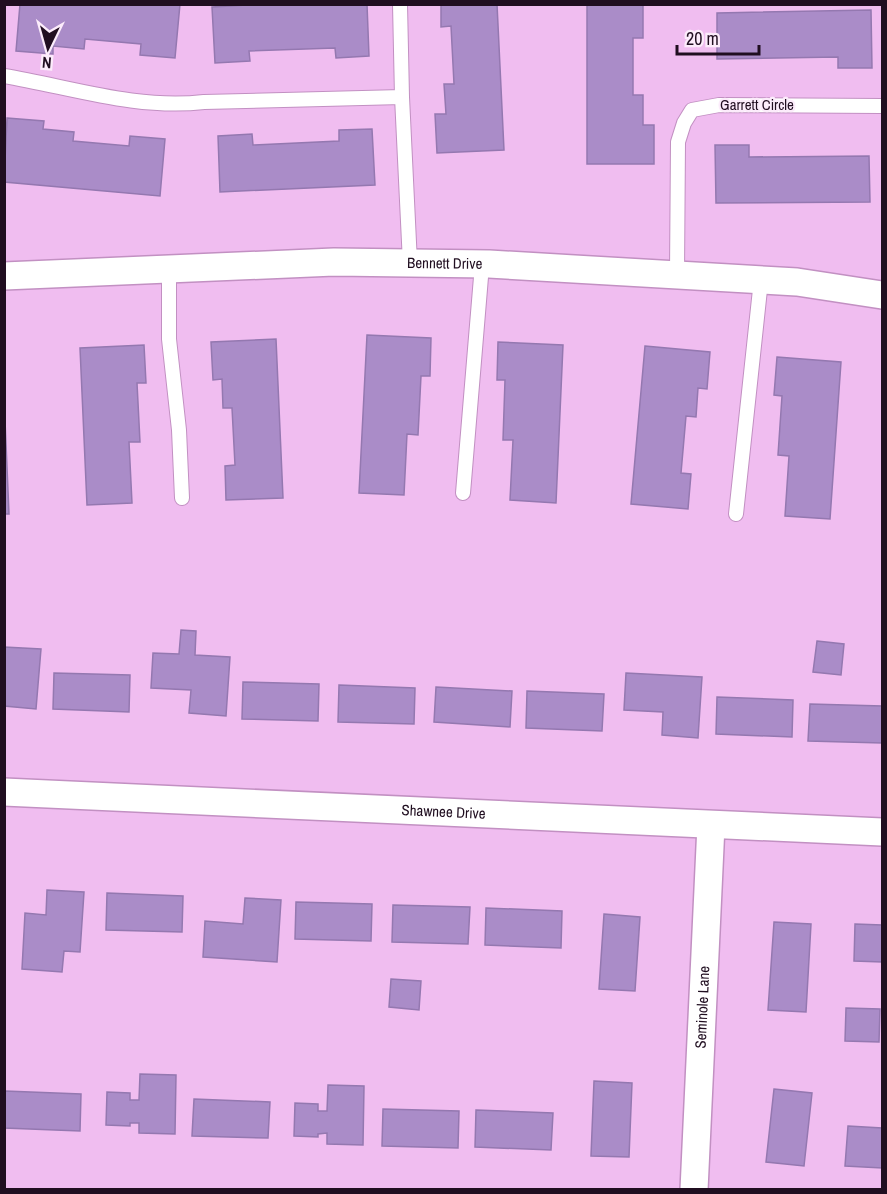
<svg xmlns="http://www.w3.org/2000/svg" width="887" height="1194" viewBox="0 0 887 1194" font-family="'Archivo Narrow',sans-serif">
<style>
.building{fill:#aa8cc8;stroke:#9478b0;stroke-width:1.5}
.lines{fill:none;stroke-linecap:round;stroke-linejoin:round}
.service-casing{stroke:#c290c2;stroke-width:16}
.minor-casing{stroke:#c290c2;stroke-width:30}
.service{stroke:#fff;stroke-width:14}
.minor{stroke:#fff;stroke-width:27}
.labels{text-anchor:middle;stroke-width:4.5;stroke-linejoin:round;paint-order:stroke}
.street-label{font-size:15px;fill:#200e20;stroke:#fcecfb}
</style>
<rect width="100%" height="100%" fill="#f0bdf0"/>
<path class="building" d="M20,4H180L175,58L140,55L141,44L85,39L84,49L53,46V54L16,51Z
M264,4H367L369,56L336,58L335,48L249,51L250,61L215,63L212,7Z
M441,4H497L504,150L437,153L435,114H446L444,84H454L451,26L441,27Z
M587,4H643V38H633V95H643V125H654V164H587Z
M871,10L872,68H838V57L717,59V13Z
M7,118L44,121L43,129L74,132L73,141L129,146L130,136L165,139L160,196L4,182Z
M372,129L375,185L220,192L218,136L252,134L253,145L339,141V130Z
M715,145H749V157L869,156L870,202L716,203Z
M367,335L431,338L430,376H421L418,435L407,434L404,495L359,493Z
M276,339L283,498L226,500L225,466L235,465L232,408H223L222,379L213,380L211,342Z
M498,342L563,345L556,503L510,500L513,440H503L505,380H497Z
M144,345L146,383H137L140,442H129L132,503L87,505L80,348Z
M645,346L710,352L707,389L698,388L696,417L686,416L681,473L691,474L688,509L631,504Z
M777,357L841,362L830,519L785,516L789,456L778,455L782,396L774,395Z
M4,397L9,514H4Z
M181,630L196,631L195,655L230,657L226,716L189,713L191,690L151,688L153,653L179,654Z
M817,641L844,644L841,675L813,672Z
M4,647L41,649L36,709L4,706Z
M54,673L130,675L129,712L53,709Z
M626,673L702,677L698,738L662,735L663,712L624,710Z
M243,682L319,684L318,721L242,719Z
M339,685L415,688L414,724L338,722Z
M436,687L512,691L510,727L434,722Z
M527,691L604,694L602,731L526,728Z
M717,697L793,700L792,737L716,734Z
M810,704L882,706V743L808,741Z
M47,890L84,892L80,952L64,951L62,972L22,969L25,913L46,915Z
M107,893L183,896L182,932L106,930Z
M245,898L281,900L277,962L203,957L205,921L243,924Z
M296,902L372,904L371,941L295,939Z
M393,905L470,907L468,944L392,942Z
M486,908L562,911L561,948L485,945Z
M604,914L640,917L635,991L599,989Z
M774,922L811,924L806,1012L768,1010Z
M855,924L882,925V962L854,961Z
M391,979L421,981L419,1010L389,1007Z
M846,1008L880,1009L879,1042L845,1041Z
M140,1074L176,1075L175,1134L139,1133V1123H130V1126L106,1125L107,1092L130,1093V1100H139Z
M594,1081L632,1083L629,1157L591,1156Z
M328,1085L364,1086L363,1145L327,1144V1133L318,1134V1137L294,1136L295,1103L318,1104V1111H327Z
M774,1089L812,1093L804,1166L766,1162Z
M5,1091L81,1094L80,1131L4,1128Z
M194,1099L270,1102L268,1138L192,1136Z
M383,1109L459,1111L458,1148L382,1146Z
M476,1110L553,1113L551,1150L475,1147Z
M848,1126L882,1128V1168L845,1166Z"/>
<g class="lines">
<g class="service-casing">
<path id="service" d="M400,4L402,97
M4,76C70,87 137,110 204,102L402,97L410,263
M169,271V339L179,430L182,498
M677,274L678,142L684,123L692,110L719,105L882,106
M463,493L482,265
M736,514L761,280"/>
</g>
<g class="minor-casing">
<g id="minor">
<path id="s1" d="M4,276L334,262L410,263L489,264L797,282L882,295"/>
<path id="s2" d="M4,792L882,832"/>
<path id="s3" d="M694,1190L711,825"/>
</g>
</g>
<use href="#service" class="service"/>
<use href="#minor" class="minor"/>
</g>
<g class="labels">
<g class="street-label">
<text x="757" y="110">Garrett Circle</text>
<text dy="5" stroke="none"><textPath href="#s1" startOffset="441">Bennett Drive</textPath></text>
<text dy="5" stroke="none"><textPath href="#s2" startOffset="440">Shawnee Drive</textPath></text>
<text dy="5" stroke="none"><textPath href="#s3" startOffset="183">Seminole Lane</textPath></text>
</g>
</g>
<rect width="887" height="1194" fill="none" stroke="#200e20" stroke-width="12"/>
<g transform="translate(48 48) rotate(185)" stroke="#fcecfb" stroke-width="4.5" paint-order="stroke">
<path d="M0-4.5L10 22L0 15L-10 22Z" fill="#200e20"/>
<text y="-9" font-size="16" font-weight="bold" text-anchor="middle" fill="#200e20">N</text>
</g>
<path d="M677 45v9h82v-9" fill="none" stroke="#200e20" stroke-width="3"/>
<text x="686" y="45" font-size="18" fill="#200e20" stroke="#fcecfb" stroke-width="4.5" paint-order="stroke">20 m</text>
</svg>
